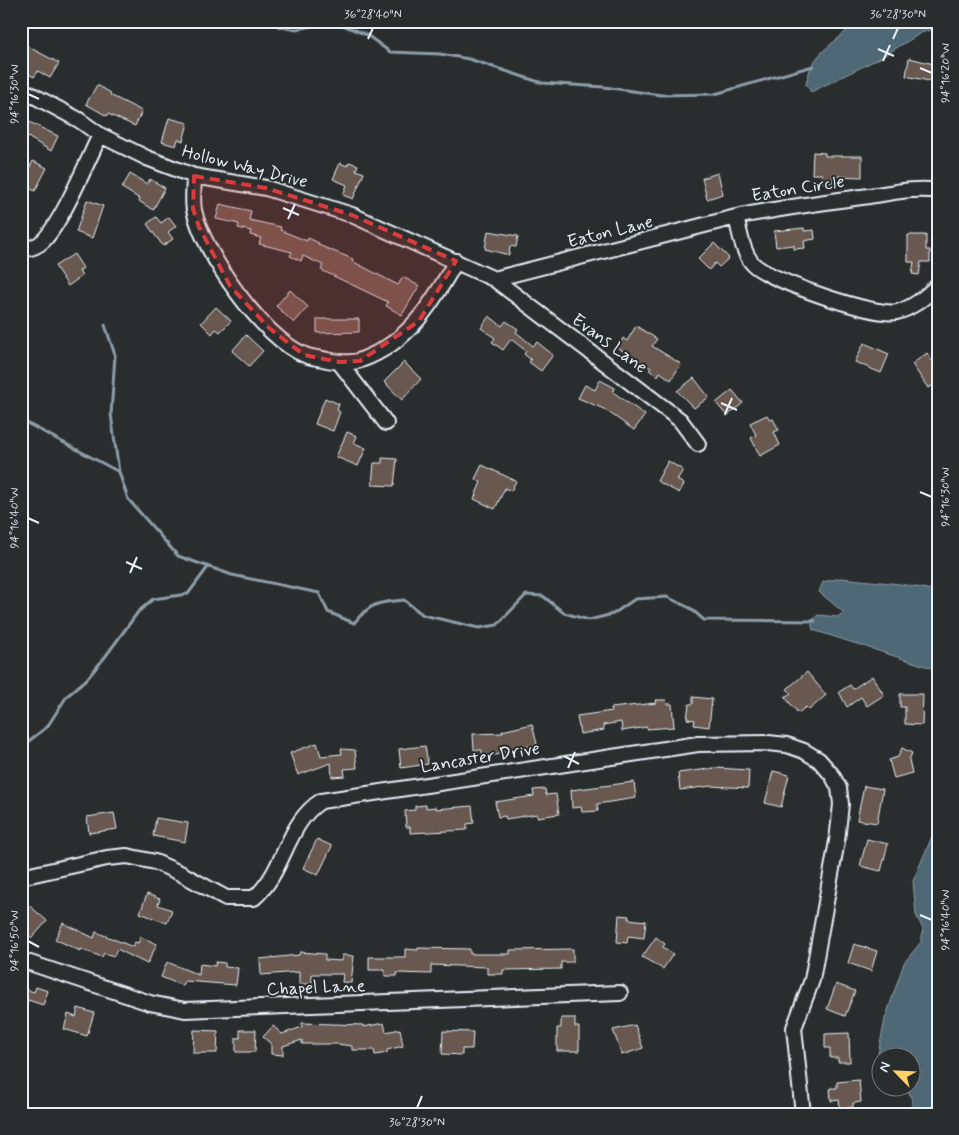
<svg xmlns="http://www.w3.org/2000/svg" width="959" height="1135" viewBox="0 0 959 1135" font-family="Mynerve,sans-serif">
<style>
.water{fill:#506774;stroke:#8d9ea9}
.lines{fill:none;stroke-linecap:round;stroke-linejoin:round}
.stream{stroke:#8d9ea9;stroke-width:3}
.building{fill:#67584f;stroke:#e8f1f8}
.minor-casing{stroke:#e8f1f8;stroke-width:18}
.minor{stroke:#2a2d2e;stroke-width:14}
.marked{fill:#d83c3d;fill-opacity:0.2;stroke:#d83c3d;stroke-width:4;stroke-dasharray:10 6;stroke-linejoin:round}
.ticks{fill:none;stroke:#e8f1f8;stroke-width:2}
.labels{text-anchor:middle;stroke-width:4;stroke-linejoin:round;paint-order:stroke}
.street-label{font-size:18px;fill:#e8f1f8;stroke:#2a2d2e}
.neatline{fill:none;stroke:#e8f1f8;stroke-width:2}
.ticks-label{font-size:12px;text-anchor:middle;fill:#e8f1f8}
</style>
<rect width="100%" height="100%" fill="#2a2d2e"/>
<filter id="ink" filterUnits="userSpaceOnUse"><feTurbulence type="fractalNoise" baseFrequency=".02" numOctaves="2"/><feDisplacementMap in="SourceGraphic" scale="10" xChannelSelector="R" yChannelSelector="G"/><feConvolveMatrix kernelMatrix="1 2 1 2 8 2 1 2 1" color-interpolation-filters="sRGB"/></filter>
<g filter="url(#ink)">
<path class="water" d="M855,21H938V28L921,33L880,58L811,92L806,84C813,48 835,47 855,21Z
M841,578L900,584L938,591V670L813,630L811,621L818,615L838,617L843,612L819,592L823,582Z
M938,808V1114H912V1100L907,1088H912V1058H882L881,1060L878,1054L885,1019L904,963L921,942L923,929L916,915L913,881L934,832Z"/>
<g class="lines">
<path class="stream" d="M267,21C291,34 303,29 328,21
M333,21L367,35L390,52L440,54L469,59L542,83L604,87L661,95L715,94L813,66
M105,325L115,355L111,414L119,472
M21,420L119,472L128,499L178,556L232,575L319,593L328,612L354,623C370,603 379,602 404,600L423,615L479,628L497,625L526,595L543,596L564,613L589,620L613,614L635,599L667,597L690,608L704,620L815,621
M21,747L47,727L67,696L86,680L105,657L138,612L153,599L188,594L208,567"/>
</g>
<path class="building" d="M21,43L59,63L50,78L38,71L34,77L21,70Z
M909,58L938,65V83L906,76Z
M97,85L111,93L110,95L142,111L135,126L108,114L107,116L86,104Z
M169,118L188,123L183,141L178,139L176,146L162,142Z
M27,121L58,136L51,151L21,133Z
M813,152L825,153V156H862V177L833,176V183L822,182V174H812Z
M33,161L47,168L35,191L21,184Z
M349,162L358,165L356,170L364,173L353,199L343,195L347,185L333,179L340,163L347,166Z
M718,173L723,194L707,199L702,178Z
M130,174L147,184L150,179L165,188L153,210L139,201L140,199L122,188Z
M87,200L103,206L92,238L76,232Z
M220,204L251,211L249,220L281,227L280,230L307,241L308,238L319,243L318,245L353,259L352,261L398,285L403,277L419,286L402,315L386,306L388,302L321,270L323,265L303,256L301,261L290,256L292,252L259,244L261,238L250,235L251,231L238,228L239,224L216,219Z
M156,217L161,223L169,217L176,226L168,232L173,239L163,246L147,224Z
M804,228V231L814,230L815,239L804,241L805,248L794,249V245L776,247L774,231Z
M488,231L518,236L516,247L510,246L509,255L485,249Z
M908,235H926V250H930V262H921L919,275L912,274L914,262H908Z
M714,243L729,258L719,267L715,263L709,270L698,259Z
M74,254L83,268L79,271L82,276L68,286L55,266Z
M290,290L308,307L294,323L276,306Z
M216,307L231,321L220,332L216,329L212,334L201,323Z
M489,316L502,326L506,321L518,329L516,332L533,346L537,342L553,355L541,371L529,362L531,360L524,354L526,351L511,339L503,350L492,342L495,338L481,328Z
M317,319H359V332L317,333Z
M636,326L657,339L652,346L681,364L671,380L660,372L658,376L649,370L651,368L618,348L623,338L627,341Z
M246,335L263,351L249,366L232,351Z
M864,343L889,354L881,373L855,362Z
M927,353L938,370V383L928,388L912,364Z
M404,362L421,379L402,400L384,382Z
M694,378L709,397L694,408L677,391Z
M600,380L615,388L613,392L645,415L634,430L604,409L578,398L585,385L595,390Z
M732,390L743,403L727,416L716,403Z
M325,398L339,404L337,410L340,412L333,431L315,424Z
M767,415L770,420L773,419L779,430L774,432L780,445L760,456L751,438L756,435L750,423Z
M347,432L357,436L354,443L366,448L358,466L336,457Z
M382,458L397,459L394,486L372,485L374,463H382Z
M668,461L683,470L677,480L684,484L679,493L657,481Z
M482,465L516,481L511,491L505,488L495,509L474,499L481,482L475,479Z
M807,672L826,695L809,710L806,707L798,713L785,697L791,693L787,689Z
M872,676L884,695L867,706L861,697L847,707L839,692L850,685L853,689Z
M900,694H923L922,725L905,724V707H900Z
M693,697L712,699L709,727L694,725L695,720L687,719L689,704H693Z
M655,700H666L667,704H672L674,727L647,729V727L622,731L621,722L603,725L604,730L580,734L577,716L612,711L611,708L656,703Z
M532,724L537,744L496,755H482V750H474L473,734L503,733L502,731Z
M317,743L321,756L342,754L341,749L355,750L357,768L344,769L345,776L332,777L331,763L298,775L290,753Z
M425,746L428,764L401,768L399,749Z
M902,748L912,753L909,760L912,773L894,778L889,760L898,757Z
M716,768L749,770L748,788L711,786L680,790L678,773Z
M773,771L789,775L781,807L765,803Z
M634,782L636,798L597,804L598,811L582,812L581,807L572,808L571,790Z
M864,786L883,789L877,823L857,820Z
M545,789L546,795L556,794L559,814L537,817V814L506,819L505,816L498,817L495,802L534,796L533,790Z
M426,805V808L436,807V809L472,806L474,823L467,824V830L410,833V827H406L405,811L415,810V806Z
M114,813L117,829L89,833L87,817Z
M156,818L188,823L185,842L153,836Z
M317,839L332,846L318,875L303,868Z
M867,839L888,844L881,871L860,866Z
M147,894L160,899L158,905L172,910L167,923L140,913Z
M30,906L47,921L32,938L21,928V916Z
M619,915L629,916L628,919L646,921L644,938L628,936L627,943L617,942Z
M63,923L94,938L96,932L133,947L135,942L138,943L141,937L157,944L147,964L117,949L114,956L104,953L102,957L81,949L80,951L55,939Z
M656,937L665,944L663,947L673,954L663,969L642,957Z
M854,944L877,951L871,971L848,963Z
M418,948L470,949V954H510V950L573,949V962H561V969L503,970V974H487V967L431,965V974L397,973V976H385V970H369V957H405V949L418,950Z
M300,952L325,954V960L342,961V955L354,956L351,983L342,982L343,974H312V984H299V972L261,975L260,959L299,955Z
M167,962L199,975L200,964L215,966L216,962L225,963V967L238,968L236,985L185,981L183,986L161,977Z
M836,984L855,991L845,1016L827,1009Z
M36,987L48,991L43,1005L28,1000L23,1016L21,1015V988L34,992Z
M78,1008L94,1013L87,1036L64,1029L68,1014L76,1017Z
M561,1018H575V1027H579V1051H557V1028H561Z
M302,1023L363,1025V1027L384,1023L386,1032L400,1029L403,1046L387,1050V1053L375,1055L374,1050H352V1046L337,1044H302V1040L283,1046V1055L271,1054V1044L263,1037L273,1026L282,1034L302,1027Z
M635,1025L643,1048L622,1055L613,1030Z
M194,1030L218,1031L217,1053H193Z
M240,1030H256L255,1052H236V1038H240Z
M443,1031L473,1032L472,1049H462V1055L442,1054Z
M849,1033L850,1062H838V1058H830V1048H825V1034Z
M859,1080L861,1102L853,1103V1107L840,1109L839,1100L831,1101L830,1088H837V1082Z"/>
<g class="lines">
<g class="minor-casing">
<path id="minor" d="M21,89L79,120L100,135L147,158L194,176L266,188L352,215L494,279L680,420L698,444
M194,176C194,187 192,200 194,210C203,253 263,339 305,355C312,358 320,358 327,360C338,362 351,364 361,360C410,342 432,303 456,261
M938,191C916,187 891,193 869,196C824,202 780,208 736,217C740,232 742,252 753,264C768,280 875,317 897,312C913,308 927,296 938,285
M21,250C29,249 37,247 43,241C62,222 87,162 100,135
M494,279L736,217
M339,362L386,423
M21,877L107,858L127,856L155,862L180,873L226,898H254C285,872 286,823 321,801L698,744L768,743L787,745L804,751L819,760L832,775L839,788L841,804L837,841L812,980L794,1028L803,1114
M21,960L150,1003L185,1010L620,993"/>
</g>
<use href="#minor" class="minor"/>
</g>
</g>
<path class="marked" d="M194,176L266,188L352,215L456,261L419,321L360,361L339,362L304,355L269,328L230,286L199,227L193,209Z"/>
<path class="ticks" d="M368,39L373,28M893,39L898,28M878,49L894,56M883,61L890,45M920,68L932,73M28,94L39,99M283,208L299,215M288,219L295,204M721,403L737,410M725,414L732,398M920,492L932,497M28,518L39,523M126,562L142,569M130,573L137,557M564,756L579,764M568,768L575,752M920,915L932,920M28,941L39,947M417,1108L422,1096"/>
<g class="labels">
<g class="street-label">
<text transform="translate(245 166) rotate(14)" y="6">Hollow Way Drive</text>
<text transform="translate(798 188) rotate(-9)" y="6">Eaton Circle</text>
<text transform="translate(610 231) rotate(-14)" y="6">Eaton Lane</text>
<text transform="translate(610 343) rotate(36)" y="6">Evans Lane</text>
<text transform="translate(480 757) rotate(-9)" y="6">Lancaster Drive</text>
<text transform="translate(316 987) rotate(-2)" y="6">Chapel Lane</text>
</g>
</g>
<rect width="959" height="1135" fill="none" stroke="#2a2d2e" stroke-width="55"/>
<g transform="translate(896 1072) rotate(294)"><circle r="24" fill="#2a2d2e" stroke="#767b7f"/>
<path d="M0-4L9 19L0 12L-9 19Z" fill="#ffd166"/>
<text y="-8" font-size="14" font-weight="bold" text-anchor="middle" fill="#e8f1f8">N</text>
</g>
<rect x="28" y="28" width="904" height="1080" class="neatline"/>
<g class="ticks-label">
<text x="373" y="18">36°28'40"N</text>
<text x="898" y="18">36°28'30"N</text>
<text transform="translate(945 73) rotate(-90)" y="4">94°16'20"W</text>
<text transform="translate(14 94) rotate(-90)" y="4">94°16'30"W</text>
<text transform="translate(945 497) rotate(-90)" y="4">94°16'30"W</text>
<text transform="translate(14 518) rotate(-90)" y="4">94°16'40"W</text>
<text transform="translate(945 920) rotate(-90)" y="4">94°16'40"W</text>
<text transform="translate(14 941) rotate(-90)" y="4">94°16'50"W</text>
<text x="417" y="1126">36°28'30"N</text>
</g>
</svg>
